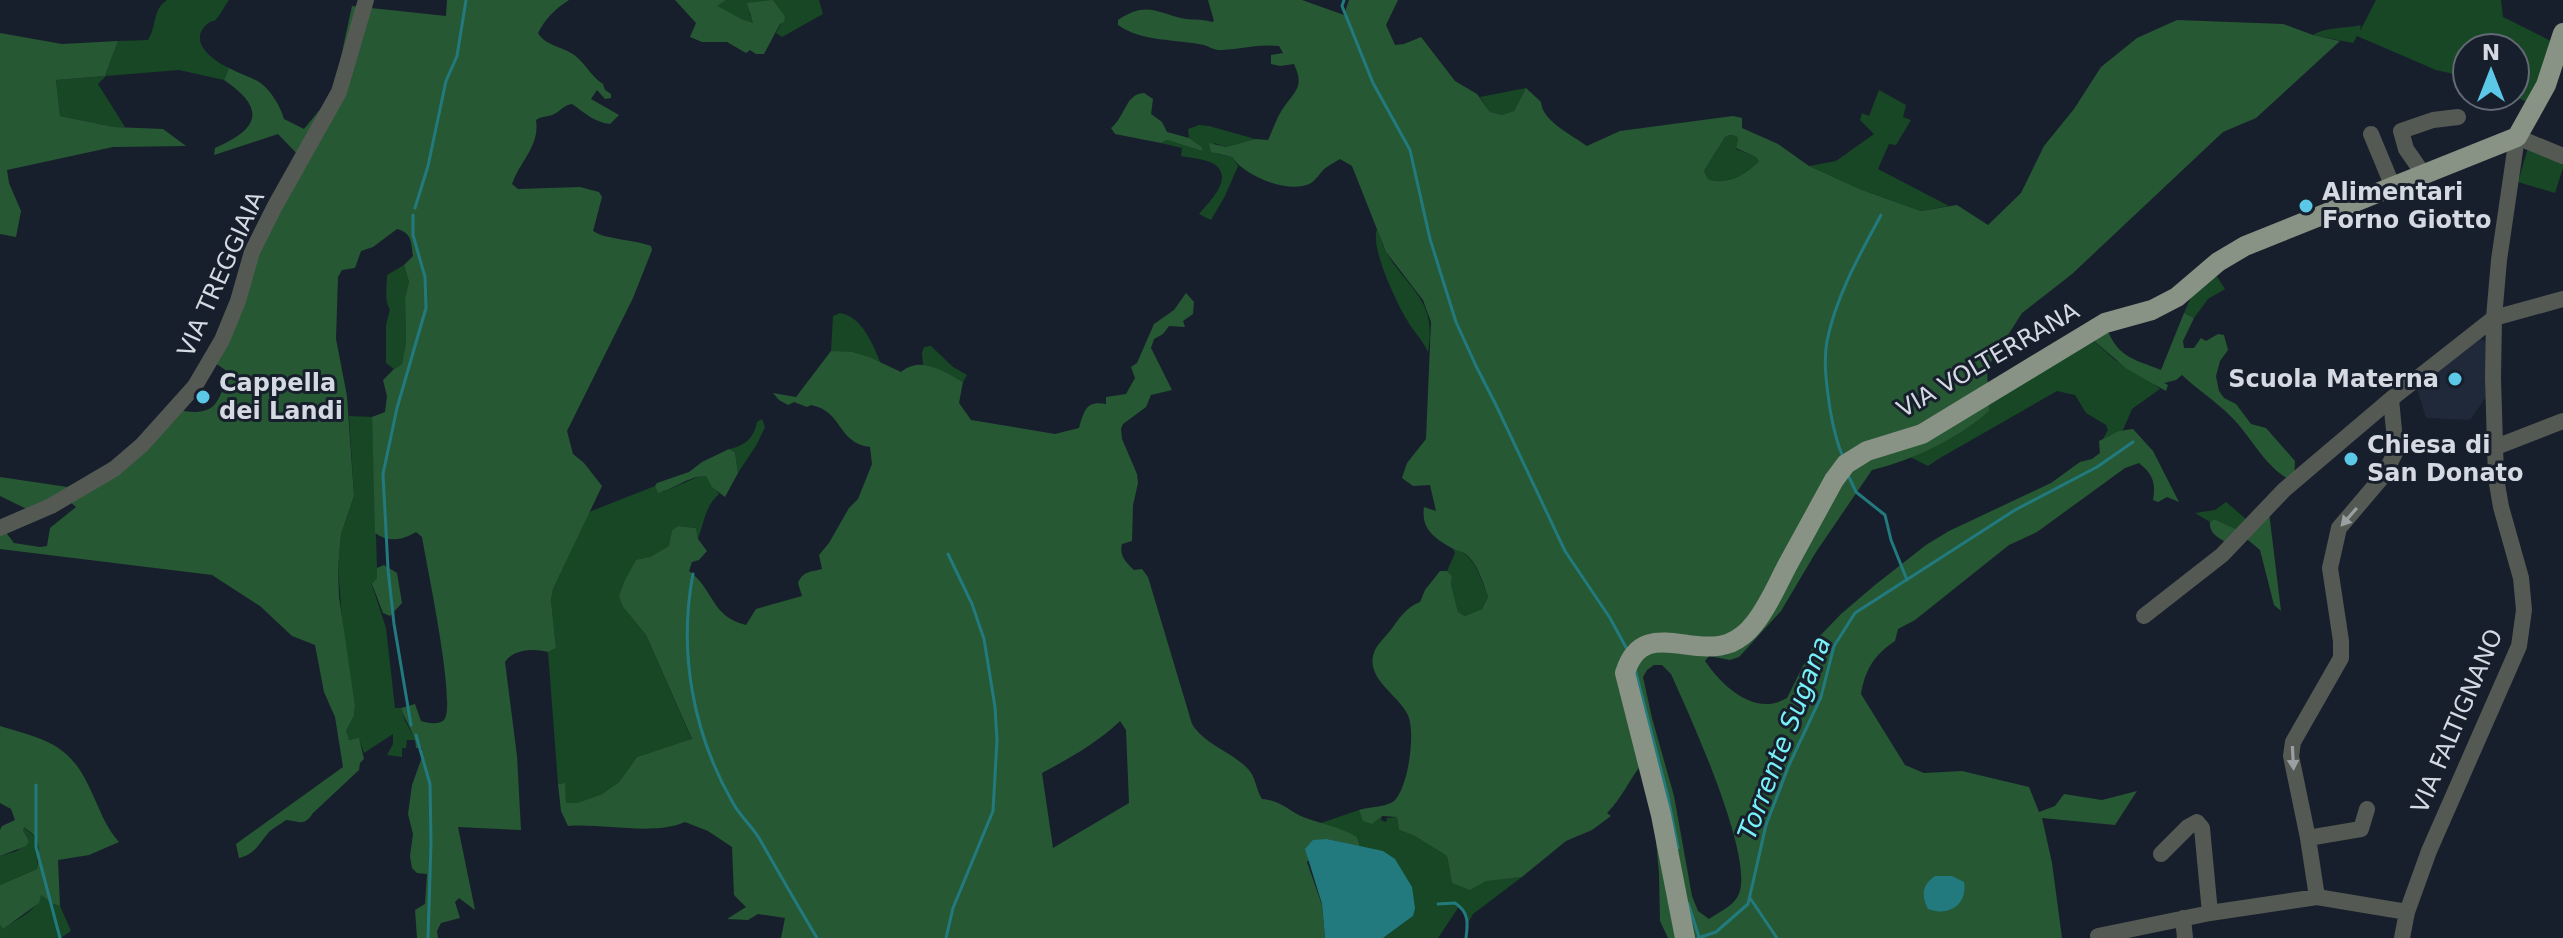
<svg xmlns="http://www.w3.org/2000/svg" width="2563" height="938" viewBox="0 0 2563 938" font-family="'DejaVu Sans',sans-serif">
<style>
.built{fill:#20293a}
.green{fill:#174725}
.forest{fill:#275834;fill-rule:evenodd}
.water{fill:#227a7f}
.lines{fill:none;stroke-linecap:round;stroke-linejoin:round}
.stream{stroke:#227a7f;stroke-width:3}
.minor{stroke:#545953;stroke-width:16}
.major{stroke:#889386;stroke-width:20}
.oneway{fill:#9a9fa2}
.poi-dot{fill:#5bc8e7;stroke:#181f2c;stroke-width:3}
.labels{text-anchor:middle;stroke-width:6;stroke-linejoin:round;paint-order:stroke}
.poi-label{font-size:24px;font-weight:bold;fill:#d4d9e2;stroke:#181f2c;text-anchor:start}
.street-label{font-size:24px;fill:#d4d9e2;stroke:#181f2c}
.water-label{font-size:26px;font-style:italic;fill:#77f1f7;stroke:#181f2c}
</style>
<rect width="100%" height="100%" fill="#181f2c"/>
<path class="built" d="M2478,338L2489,343L2488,394L2470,420L2426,418L2417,388Z"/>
<path class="green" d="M167,0H229C225,5 222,12 218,17C214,23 213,19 207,24C187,42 214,61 229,68L224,80L179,70L106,76L98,84L125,127H114L60,116L56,80L105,76L118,41L148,40C157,26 152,10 167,0Z
M726,0H772L749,13L754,24L736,18L716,6Z
M773,0H819L823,14L782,37L776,33L785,16Z
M2376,0H2501L2503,17L2551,41L2544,67L2527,102L2514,96L2515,48H2467V77L2436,70L2357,36L2353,43L2313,35C2327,26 2345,29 2361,25L2360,31Z
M1526,88L1514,111L1502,115L1490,112L1480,97Z
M1879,90L1906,105L1903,117L1911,120L1896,145L1889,144L1878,169L1949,206L1921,211L1862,190L1809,166L1836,161L1874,134L1860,120L1862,113L1869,116Z
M1199,125L1209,126L1255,139L1226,147L1214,143L1217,154L1232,157L1238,166L1225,196L1211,220L1199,214C1209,202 1235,178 1214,164C1206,159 1191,158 1181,156L1182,148L1161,143L1167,140L1202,151V147L1189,138L1188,129Z
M1728,135L1736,136L1738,139L1736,149L1757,157L1759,161C1746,175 1726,186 1708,179L1704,171L1725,137Z
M2528,148L2563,159V168L2555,193L2518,182Z
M1377,229C1380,236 1382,245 1386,252C1410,292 1437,299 1428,352C1423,340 1413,331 1407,320C1396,302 1370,247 1377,229Z
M404,265L409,282L405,298L406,342L402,364L394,369L386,363V325L390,309C384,301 387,286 387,275Z
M2214,272L2225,289L2208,299L2194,318L2184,313L2194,290Z
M840,313C863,317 873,345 881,364C862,353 852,355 831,351L833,316Z
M2086,334L2115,360L2152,382L2160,389L2132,409L2123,430L2103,439L2108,430L2106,425L2086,413L2075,395L2057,391L1940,458L1928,466L1910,457L1941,443L1988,393Z
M931,346L953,367L967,375L963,382L933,367L923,365L922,353L924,347Z
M349,416L372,417L377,566V578L372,585L386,628L395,708H401L405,721L416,740H407L406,748H402V757L387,755L393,744V734L364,753L359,739L348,740L346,731L354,716L355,705L343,631L338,568L341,534L354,496Z
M762,419L765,427L757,444L738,473L735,452L729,449C745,446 754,438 757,422Z
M700,476H706L719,494C705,506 704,523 698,539L696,528L678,526L672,530L670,546L650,557L623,607L646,635L692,740L637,757L619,782L602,794L577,803H566L564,783L558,784L548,652L556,648L551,600L553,589L589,512L655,486L658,492H663Z
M2226,502L2252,524L2238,530L2214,519L2210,522L2195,513L2215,510Z
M1453,549C1475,553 1481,579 1488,597L1482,609L1465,616L1458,612L1451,584L1452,576L1447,571L1455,553Z
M1359,810L1362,817L1382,816L1381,820L1386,822L1387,818L1397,817L1399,830L1413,835L1447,856L1452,883L1522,877L1473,914L1468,923L1466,915L1460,907L1458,908L1438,938H1383L1413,916L1370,849L1360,847L1357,837L1321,823Z
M23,826L39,841L37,869L0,885V856L17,851L29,841L23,830Z
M41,895L53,904L60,906L71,931L61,938H0V925L3,928C16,920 37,911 41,895Z"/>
<path class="forest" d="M447,0H569C556,8 545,19 538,33C545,45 559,46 571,53C584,60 590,76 603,84L605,90L611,94V98L605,99L597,90L591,99L619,115L610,124C594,122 585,113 572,104C563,105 560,112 552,115C546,117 542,116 536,120C540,146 520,161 512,184L518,189L580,187L599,192L602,197L593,231C607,240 632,239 651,246L652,250L633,298L567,431L573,454L584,463L602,486L553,589L551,600L556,648L548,652C534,648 513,649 505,662L517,756L521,830L458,827L475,910L459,898L455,902L460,918L441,923L437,931L438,938H417L415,910L425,904L427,874L417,873L412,868L410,856L413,834L408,814L412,785L422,757V748H416C416,734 405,722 401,708L415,704L421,721C427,723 439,725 444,720C457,706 426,562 422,537L416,532C403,540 388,543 375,533L372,417L385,412L387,396L383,380L394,369L402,364L406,342L405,298L409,282L404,265L413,256C411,242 412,233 397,229L373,247L361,251L355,268L342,270L338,277L336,339L347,396L354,496L341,534L338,568L339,597L355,705L354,716L346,731L349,740L359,738L364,759L360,763L359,770L313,813C304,827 299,821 286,820C281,824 273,828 269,832C259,843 256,854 239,858L236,844L343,767L335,717L324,692L315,645L292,636L260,606L212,575L0,549V530H4L14,543L40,547L47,546L50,528L76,507L65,498L35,513L0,496V477L81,489L174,409C212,418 220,407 227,371L212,361L301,158L278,134L214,155L215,148C259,129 267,109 224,80L229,68C238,73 251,77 259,82C270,89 281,107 284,119L304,129L327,101L336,80L352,6L446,16Z
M675,0H726L717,6C731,12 737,19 753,23L747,3L773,0L785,16L784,22L780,24L764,54H756L750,50L746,53L727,42H702L690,37L696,23Z
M1208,0H1302L1344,15L1349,0H1398L1386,25L1395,45L1404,44L1421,37L1455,81L1477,94L1490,112L1502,115L1514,111L1526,88L1541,102C1542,121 1572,135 1587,146L1620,131L1733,116L1742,118V128L1778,144L1809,166L1862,190L1921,211L1957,205L1988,225L2021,193L2044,146L2074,109L2101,67L2137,38L2177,20L2283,24L2313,35L2340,41L2256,118L2223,132L2072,274L2022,313L1987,368L1989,411C1957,439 1913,460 1872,470L1816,552L1781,611L1739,657L1730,660L1709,656L1705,661C1723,687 1755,717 1787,698L1816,640L1841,614L1875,585L1926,545L1949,531L2051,483L2080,462L2092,459L2100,453L2099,441L2119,431L2133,429L2153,451L2179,502L2167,497L2158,502L2153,500C2156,483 2153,474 2139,463L2125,468L2037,532L2009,545L1915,620L1898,629L1895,641C1874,655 1865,670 1861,694L1905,765L1924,773L1962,771L2029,787L2039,812L2055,806L2064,794L2102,800L2137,791L2115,825L2042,818L2052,863L2062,938H1668L1660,921L1659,873L1651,789L1642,764C1629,780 1622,798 1607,813L1611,816L1592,830L1566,841L1522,877L1486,881L1470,890L1452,883L1447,856L1413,835L1399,830L1397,817L1382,816L1372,824L1363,821L1359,810C1368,807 1387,807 1394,801C1408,788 1415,737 1409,718C1402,696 1362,679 1375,650C1378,644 1385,637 1390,631C1399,619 1406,607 1420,602L1425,590L1440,571H1447L1452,576L1451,584L1458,612L1465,616L1482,609L1488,597C1483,583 1479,567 1468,556C1463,551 1456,551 1450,547C1433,537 1421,528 1424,507L1436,511L1430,485L1413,486L1402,478L1407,463L1426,439L1431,322L1423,300L1386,252L1352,166L1340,159C1335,162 1329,165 1324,169C1320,173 1316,180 1311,183C1290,195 1244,176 1232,157L1211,152L1209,143L1226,147L1255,139L1268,140C1273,130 1276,119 1282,110C1295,90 1305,88 1294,64L1280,66L1271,64V55L1283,53L1279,46C1256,44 1243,49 1222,50C1216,51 1210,47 1204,45C1176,39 1142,42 1118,25V20C1148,0 1157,14 1186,19C1195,20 1203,19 1212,22L1214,21ZM1729,135L1736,136L1738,139L1736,148L1756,157L1759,161C1746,175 1726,186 1708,179L1704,171L1725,137ZM1654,665H1662L1671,674C1688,712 1757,861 1738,896C1732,907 1719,912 1709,919L1698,911L1692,896L1674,796L1652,718L1643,677L1647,670Z
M0,33L62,44L118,41L105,76L56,80L60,116L114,127L163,129L186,146L113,147L7,170L9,183L21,211L16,237L0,234Z
M1144,93L1153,99L1151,114L1162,122L1167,132L1189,138L1202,147V151L1167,140L1161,143L1115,134L1111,128C1126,116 1125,94 1144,93Z
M1186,293L1194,302L1193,314L1183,321L1185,327L1169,326L1163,334L1154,339L1151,348L1172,390L1151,395L1146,407L1123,424L1121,429L1122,439L1137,474L1138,483L1133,505L1132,541L1122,544C1119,556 1126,562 1134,570L1142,569L1148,577L1192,724C1205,745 1231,751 1248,769C1256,777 1256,790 1262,799C1282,801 1287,810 1303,817C1322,824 1340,827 1357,837L1360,847L1327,839L1307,862L1322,905L1325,938H781L785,918L758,914L748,920L727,919L746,907L734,895L732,847L708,831L685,822C653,836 603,823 568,826L561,811L558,784L565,783L566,803H577L602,794L619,782L637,757L692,739L646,635L623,607L619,596L625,580L636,560L650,557L669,546L672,530L678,526L696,528L698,539L707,551L699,560L692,562L689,571C714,589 711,617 746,625L756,609L802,596L798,583C803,571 811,572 822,569L819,555L829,543L849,508L858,499L872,464L870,447C837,443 843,411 811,405L807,407L794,402L788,405L779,400L773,393L796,397L831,351L852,352L869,357L901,372C921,355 944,372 963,382L959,403L971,420L1055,434L1079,428C1084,411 1086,400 1106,404V397L1126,394L1135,378L1131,367L1137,363L1154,324L1174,310ZM1120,721L1126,730L1129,803L1053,848L1042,773C1070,758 1097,743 1120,721Z
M2184,313L2194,318L2183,341L2184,348H2194L2201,338L2206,341L2218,334L2224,335L2228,350L2220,361L2216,376L2219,391L2224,398L2236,404L2251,424L2266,428L2295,461L2294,482C2268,470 2256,445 2238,424C2222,405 2200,392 2182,375L2176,380L2164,383L2168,385L2166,391L2127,369L2086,334L2105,323C2116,357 2131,358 2161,370Z
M729,449L735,452L738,473L725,497L712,487L706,476C688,476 675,489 658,493L655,486L657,483L689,472L702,462Z
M2269,512L2281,611L2274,605L2260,550L2242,535L2231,545C2221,539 2209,535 2210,522L2214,519L2238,530Z
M384,565L397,573L402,603L390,616L383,613L372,584L377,578V568Z
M0,726C47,740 71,744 92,793C100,810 106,828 119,842L89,855L58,860L60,906L53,904L41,895L39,903L3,929L0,925V885L37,869C40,849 42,839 24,827L23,830L29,841L26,846L0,856V830L2,826L15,820L11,809L0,803Z"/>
<path class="water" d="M1327,839L1383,851L1395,859L1412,887L1415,908L1413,916L1383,938H1325L1322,904L1305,849L1313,840Z
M1935,876H1952L1964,882C1968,905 1948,917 1928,909C1921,895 1922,885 1935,876Z"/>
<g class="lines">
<path class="stream" d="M1344,0L1342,6L1373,83L1410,150L1430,239L1445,287L1456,322L1476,366L1496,405L1565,551L1610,618L1628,651
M415,208L428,166L446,81L457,56L466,0
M1843,457C1836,441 1833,427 1830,409C1827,387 1823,364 1827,341C1836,296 1860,254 1881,215
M1848,475L1856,492L1885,515L1891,540L1907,580
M693,574C678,652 693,734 733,803C740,816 751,825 759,838C778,871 797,905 817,938
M1635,669L1668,797L1678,848
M411,725L394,624L388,569L383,474L397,408L426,308L425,277L413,235V215
M416,735L430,784L431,842L428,938
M36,785V847L60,938
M1750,898L1777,938
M1688,903L1699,937
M1438,904L1455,903C1469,912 1468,923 1466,938
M946,938L953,908L993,811L997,740L995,707L984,639L972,604L948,554
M1698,938L1716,932L1748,904L1766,825L1789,765L1821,697L1834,646L1855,613L2015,510L2097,467L2133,442"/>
<path class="minor" d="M2371,134L2393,187
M2424,175L2406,149L2401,131L2433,120L2458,117
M2496,447L2563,421
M0,528L51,506L114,469L142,445L195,386L222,340L238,301L252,252L275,206L339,92L366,0
M2144,616L2222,555L2284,490L2391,399L2494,318L2563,299
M2308,838L2361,829L2367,809
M2161,854L2188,827L2197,822L2202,828L2210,913
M2317,897L2308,838L2291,756L2293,742L2341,658V641L2330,568L2339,528L2384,475L2396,451L2391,399
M2183,918L2185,938
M2098,936L2210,913L2317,897L2407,912
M2402,938L2407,912L2429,851L2519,646L2524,610L2521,578L2501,507L2496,478L2493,378L2494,318L2499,260L2517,137L2563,156"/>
<path class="major" d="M1685,938L1661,815L1625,673C1642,617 1690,658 1730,643C1739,639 1748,632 1754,624C1768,607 1777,585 1787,566C1803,537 1819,508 1834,480L1846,464L1867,451L1922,434L2105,323L2152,310L2177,297L2218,262L2245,246L2517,137L2546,85L2563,33"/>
</g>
<defs><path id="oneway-solid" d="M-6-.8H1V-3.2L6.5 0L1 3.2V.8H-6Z" transform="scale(2)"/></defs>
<g class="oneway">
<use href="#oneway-solid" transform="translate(2349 517) rotate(131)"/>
<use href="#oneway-solid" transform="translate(2293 758) rotate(87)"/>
</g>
<g class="poi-dot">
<circle cx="2306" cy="206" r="8"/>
<circle cx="2455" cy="379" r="8"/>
<circle cx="203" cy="397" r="8"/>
<circle cx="2351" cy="459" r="8"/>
</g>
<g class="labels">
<g class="poi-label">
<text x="2322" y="200">Alimentari<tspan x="2322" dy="28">Forno Giotto</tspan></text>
<text x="2439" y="387" text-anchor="end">Scuola Materna</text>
<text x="219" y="391">Cappella<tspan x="219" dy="28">dei Landi</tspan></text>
<text x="2367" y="453">Chiesa di<tspan x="2367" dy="28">San Donato</tspan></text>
</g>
<g class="street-label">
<text transform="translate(221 274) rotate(-66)" y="8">VIA TREGGIAIA</text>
<text transform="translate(1988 360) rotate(-30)" y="8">VIA VOLTERRANA</text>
<text transform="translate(2457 721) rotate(-67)" y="8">VIA FALTIGNANO</text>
</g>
<g class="water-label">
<text transform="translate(1784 738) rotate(-69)" y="9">Torrente Sugana</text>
</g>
</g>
<g transform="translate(2491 72)"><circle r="38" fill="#181f2c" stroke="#636975" stroke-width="2"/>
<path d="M0-6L14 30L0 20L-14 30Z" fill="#5bc8e7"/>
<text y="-12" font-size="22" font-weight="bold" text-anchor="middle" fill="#d4d9e2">N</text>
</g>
</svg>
